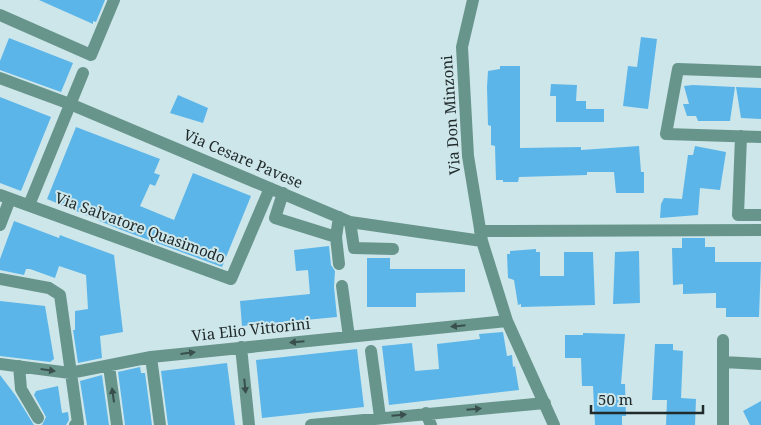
<svg xmlns="http://www.w3.org/2000/svg" width="761" height="425" viewBox="0 0 761 425" font-family="'Noto Serif',serif">
<style>
.building{fill:#5bb5e9}
.lines{fill:none;stroke-linecap:round;stroke-linejoin:round}
.minor{stroke:#68958b;stroke-width:12}
.oneway{fill:#394f4d}
.labels{text-anchor:middle;stroke-width:4;stroke-linejoin:round;paint-order:stroke}
.street-label{font-size:15px;fill:#202a2b;stroke:#cde6ea}
</style>
<rect width="100%" height="100%" fill="#cde6ea"/>
<path class="building" d="M39,0H105L96,22L93,21V24Z
M641,37L657,39L648,109L623,106L628,66L637,67Z
M9,38L73,63L61,92L0,70V61Z
M500,66H520V148L581,147V150L639,146L641,172H644V193H616L614,172H587V175L519,177L518,182H503V180H496L495,146L491,145V126L488,125L487,87L488,71L500,69Z
M551,84L577,85L576,101H586V109H604V122H556V96H550Z
M693,85L735,87L730,121H698L696,116H687L683,104H689L684,86Z
M736,87L761,88V119L741,118Z
M178,95L208,108L203,123L170,113Z
M0,97L51,117L21,191L0,183Z
M76,127L160,159L154,173L160,175L155,186L150,184L140,206L174,220L193,173L251,196L222,267L119,229L47,199Z
M695,146L726,152L720,190L700,188L698,215L660,218L661,204L664,198L682,199L688,155H693Z
M14,221L59,238L60,235L65,237L114,255L123,332L100,336L102,358L78,363L73,330H75V311L88,309L86,275L59,266L55,278L30,269H26L24,275L0,270V259Z
M682,238H705V247H715V262H761L759,317H726V308H716V293L683,294V284L673,285L672,248H682Z
M329,246L331,265L335,271L334,287L337,317L242,326L240,301L310,294L308,270L296,271L294,250Z
M536,249V252H540V276H564V252H593L595,305L521,307V304L518,305L514,280L508,278L507,254H510V251Z
M639,251L640,303L613,304L615,252Z
M367,258H390V269H465V292L416,293V307H367Z
M0,301L45,306L54,359L50,362L0,356Z
M503,332L507,356L512,355L513,367L515,366L519,390L389,405L382,346L412,343L415,371L439,369L437,344L480,339L479,334Z
M583,333L625,334L621,384H625L626,416H622V425H595L593,386H582L581,358H565V335H583Z
M655,344H673V350L683,351L681,398L696,399L695,425H666L667,400H652Z
M357,349L364,407L262,418L256,360Z
M227,363L235,425H168L161,371Z
M140,367L141,373H145L152,425H125L118,372Z
M0,375L16,396L34,425H0Z
M102,375L109,425H87L80,381Z
M58,386L62,413L68,412L69,420L66,425H42L46,417L34,395L36,391Z
M761,401V425H750L743,411Z"/>
<g class="lines">
<path class="minor" d="M473,0L462,47L468,156L482,241L507,321L554,425
M0,15L91,55L114,0
M761,72L678,69L666,134L761,137
M0,78L70,104L350,222L482,241
M741,136L738,215H761
M283,193L275,218L336,237L339,217
M0,195L231,279L270,188
M29,205L83,73
M350,222L354,248L393,249
M0,225L10,199
M480,231L761,230
M336,237L339,264
M0,279L49,288L60,295L78,423L75,425
M342,286L349,337
M241,347L249,425
M371,351L380,417
M151,357L160,425
M723,362L761,364
M0,364L70,373L151,357L507,321
M19,366L21,389L38,418
M109,366L117,425
M426,413L431,425
M311,425L545,403
M723,425V340"/>
</g>
<defs><path id="oneway-solid" d="M-6-.8H1V-3.2L6.5 0L1 3.2V.8H-6Z" transform="scale(1.25)"/></defs>
<g class="oneway">
<use href="#oneway-solid" transform="translate(458 326) rotate(174)"/>
<use href="#oneway-solid" transform="translate(297 342) rotate(175)"/>
<use href="#oneway-solid" transform="translate(188 353) rotate(-7)"/>
<use href="#oneway-solid" transform="translate(48 370) rotate(8)"/>
<use href="#oneway-solid" transform="translate(245 386) rotate(84)"/>
<use href="#oneway-solid" transform="translate(113 395) rotate(-98)"/>
<use href="#oneway-solid" transform="translate(474 409) rotate(-5)"/>
<use href="#oneway-solid" transform="translate(399 415) rotate(-5)"/>
</g>
<g class="labels">
<g class="street-label">
<text transform="translate(451 115) rotate(-94)" y="5">Via Don Minzoni</text>
<text transform="translate(243 159) rotate(23)" y="5">Via Cesare Pavese</text>
<text transform="translate(140 228) rotate(20)" y="5">Via Salvatore Quasimodo</text>
<text transform="translate(251 330) rotate(-6)" y="5">Via Elio Vittorini</text>
</g>
</g>
<path d="M591 405v8h112v-8" fill="none" stroke="#202a2b" stroke-width="2.5"/>
<text x="598" y="405" font-size="15" fill="#202a2b" stroke="#cde6ea" stroke-width="4" paint-order="stroke">50 m</text>
</svg>
